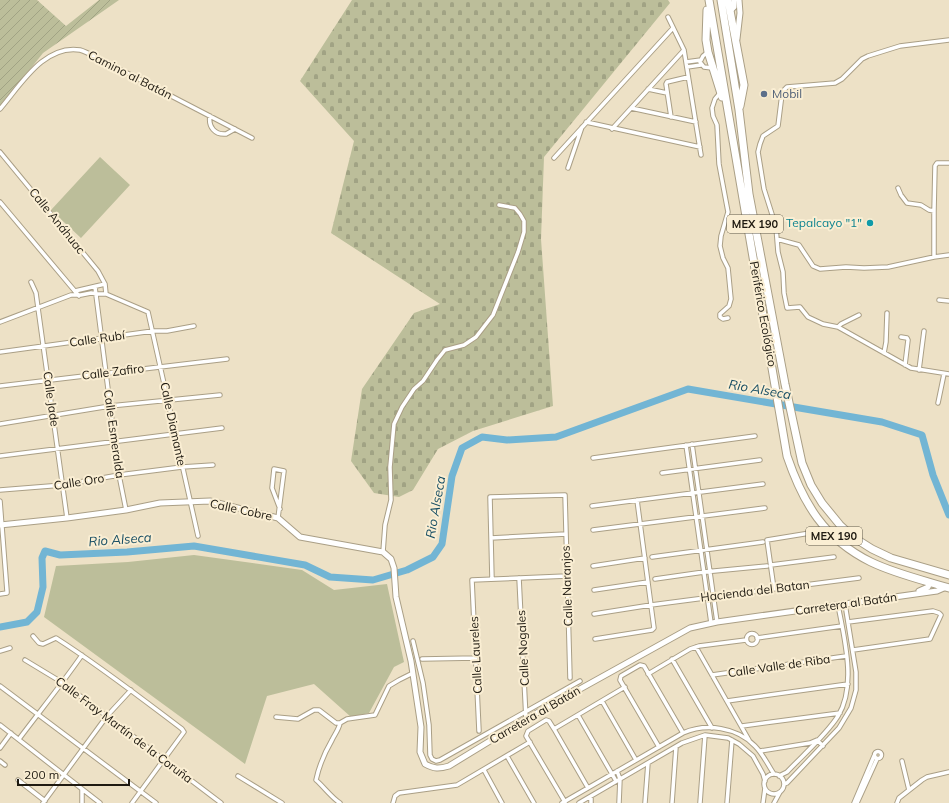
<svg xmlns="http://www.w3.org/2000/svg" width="949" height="803" viewBox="0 0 949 803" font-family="Mulish,sans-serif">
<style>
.green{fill:#bcbe9a}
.cemetery{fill:url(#cemetery-stones)}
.garden{fill:url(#garden-furrows)}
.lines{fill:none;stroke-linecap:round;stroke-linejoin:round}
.river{stroke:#72b5d4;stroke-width:7}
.street-casing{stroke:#aa9f86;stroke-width:5.5}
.secondary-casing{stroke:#aa9f86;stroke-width:7}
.highway-casing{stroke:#aa9f86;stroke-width:9}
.street{stroke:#fff;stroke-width:3.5}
.secondary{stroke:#fff;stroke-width:5}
.highway{stroke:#fff;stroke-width:7}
.service-dot{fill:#5c6f8a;stroke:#faeed3;stroke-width:1.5}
.culture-dot{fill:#0f9aa8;stroke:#faeed3;stroke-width:1.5}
.labels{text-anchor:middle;stroke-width:4;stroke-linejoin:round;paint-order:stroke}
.shield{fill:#faeed3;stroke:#615a4b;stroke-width:1}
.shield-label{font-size:11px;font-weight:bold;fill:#1f1a11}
.street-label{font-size:12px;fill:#1f1a11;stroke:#faeed3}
.service-label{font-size:12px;fill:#4e5e75;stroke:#faeed3;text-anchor:start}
.culture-label{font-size:12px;fill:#0d838f;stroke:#faeed3;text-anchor:end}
.water-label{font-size:13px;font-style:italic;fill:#164d63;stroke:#faeed3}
</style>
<defs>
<pattern id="cemetery-stones" width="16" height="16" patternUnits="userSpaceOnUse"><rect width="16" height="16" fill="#bcbe9a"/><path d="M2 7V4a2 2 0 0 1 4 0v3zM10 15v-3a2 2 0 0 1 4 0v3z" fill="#a1a384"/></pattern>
<pattern id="garden-furrows" width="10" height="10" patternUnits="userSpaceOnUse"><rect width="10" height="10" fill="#bcbe9a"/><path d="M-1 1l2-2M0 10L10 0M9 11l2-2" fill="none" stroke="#a1a384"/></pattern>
</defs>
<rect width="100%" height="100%" fill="#ede1c6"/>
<path class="green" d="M100,157L130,185L81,238L51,210Z
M194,555L302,570L334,590L387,584L404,662L394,667L369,713L351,717L314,684L267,696L245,764L44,617L56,566L128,562Z"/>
<path class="cemetery" d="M352,0H668L670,3L544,157L541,239L553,406L473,431L438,449L413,490L399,497L374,493L351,461L362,389L414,313L440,304L331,233L354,141L300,81Z"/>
<path class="garden" d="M0,0H37L66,26L99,0H119L43,53L0,107Z"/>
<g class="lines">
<path class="river" d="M0,627L27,622L37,612L43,587L42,558L45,551L60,555L127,552L194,546L305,565L330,577L373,580L407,570L433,557L442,544L452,476L462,448L482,437L507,440L556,437L688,389L882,422L922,435L933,475L949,515"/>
<g class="street-casing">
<path id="street" d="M668,17L684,50L701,155
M949,40L900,46L868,56L862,59L842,79L835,83L787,87L784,90L782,94L778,126L763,136L760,144L758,152L764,189L776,227L778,252L783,272L784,293L787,308L800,307L808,317L823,324L838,327L911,368L949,374
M708,52L703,56L700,62L704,67L712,68
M686,62L701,60
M687,67L701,65
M648,89L667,93
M720,93L715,99L712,108L713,116L717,125L719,164L728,212L721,236L720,246L723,258L728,268L731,299L729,306L720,314V317L723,319L728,318
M631,108L696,122
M0,109C20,86 44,44 80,50C87,52 95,57 102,60L252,138
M210,116C208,127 215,135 226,134L235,129
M671,117L666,84L667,82L688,77
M586,122L700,147
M612,129L684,50
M0,152L98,271L105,284L106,294
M554,158L673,28
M568,168L582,127
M898,188L901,195L907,203L921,205L929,210L934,211
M0,202L79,296
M777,239L799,245L813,266L820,269L846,267L864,268L888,267L934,257L949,255
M934,257V211L935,166L937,163H949
M31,282L36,293L38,308L67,518
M95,287L119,475L126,510
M75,291L105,284
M939,300L949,301
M0,322L71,295H81L91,293L98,294H106L148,312L198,536
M838,327L841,324L859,315
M901,337L907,338L908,340L905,365
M0,352L153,331H167L194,326
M884,353L886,342L887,313
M919,370L924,331
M0,386L227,359
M938,403L944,374
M0,424L110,406L220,395
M692,444L717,622
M686,445L711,623
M0,456L222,428
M593,458L755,436
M662,473L760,460
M0,490L63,485L119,475L182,467L213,465
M0,501L7,591V593L0,594
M592,506L763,484
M278,518L284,471L274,469L272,488L280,509
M593,530L765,508
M491,538L566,534
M383,552L385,525L391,500L390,467L394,424L402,407L414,389L423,381L437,360L445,350L464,345L476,337L493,315L518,252L524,232V221L520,214L515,208L499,205
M652,557L763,542
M771,565L834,557
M593,566L645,558
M519,578L526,719
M492,579L490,497L565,495L570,678
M655,579L704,572L767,566
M774,589L767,540L810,533
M594,590L648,582
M594,614L651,605L859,578
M848,622L933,611L939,613L941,615L930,639L853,650
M746.5 639a5.5 5.5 0 1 1 11 0a5.5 5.5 0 1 1-11 0Z
M33,636L39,643L43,644L56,638C100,666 141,698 182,729L184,732L132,803
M757,638L842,626
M595,639L652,630L654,628L637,500
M413,641L423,683L429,725L430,755L432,759L436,761L440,760L580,681
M696,647L749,740
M0,651L10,648
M422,659L476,658
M672,659L712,728
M25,660L63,683L221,803
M648,674L690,649L699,646L746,640
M712,675L846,656
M0,686L156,803
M602,701L636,760
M727,701L848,684
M578,715L616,781
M276,717L298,719L314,710H319L336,723H340
M0,725L100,803
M742,726L840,713
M554,729L625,687
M479,731L472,580L567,576
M19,739C40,711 62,684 82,655
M659,747L620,680L621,676L640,665L644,666L683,733
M0,748L11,733
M760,751L810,743L817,740L823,746
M874.5 755a3.5 3.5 0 1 1 7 0a3.5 3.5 0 1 1-7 0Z
M507,756L534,803
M0,761L5,765
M902,761L909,790
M484,770L502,803
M617,771L620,779L619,803
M764 784a10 10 0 1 1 20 0a10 10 0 1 1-20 0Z
M238,776L282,803
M779,776L787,772C802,756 827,734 838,716C857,686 844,637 838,605
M18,780L45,801
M784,784L787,783L839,728L851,708L856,690V672L845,604
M565,802L526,736L528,731L546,720L549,721L554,729L588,788
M43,803L107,716L131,690
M82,803V789
M340,803C331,797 324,787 316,780C319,766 325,752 332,740C335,734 339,729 340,723L347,719L375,715L389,686L399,680L413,673
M393,803L395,796L399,793L457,785L530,742
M562,803L683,733C706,723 737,727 755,746C763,754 768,765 774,774
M579,803L682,743L705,735L728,738L739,744L753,756L763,774L765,781
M591,803V796
M645,803L648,763
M672,803L676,747
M700,803L705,735
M727,803L732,740
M763,803L765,788
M774,803L780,792
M854,803L874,756
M857,803L877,759
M897,803L899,798L922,780L927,777L949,772"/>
</g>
<g class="secondary-casing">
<path id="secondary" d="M730,11L734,7V0
M737,39L740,13L739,0
M0,525L67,518L126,510L160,503L210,501L278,518L300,537L383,552L391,559L394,568L396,597L411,661L421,727L420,752L425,764C434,769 439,769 449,766L526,719L690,628L717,622L937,591L946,587
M919,591L928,587L930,582"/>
</g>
<g class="highway-casing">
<path id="highway" d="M709,0L787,456C803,503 824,539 871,562C896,574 923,580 949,588
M721,0L739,110L749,194L785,384L802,463L811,485L822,503L840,525L853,537L872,549L891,558L949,575
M728,0L744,85L740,106
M707,10L706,40L708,52L722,97"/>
</g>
<use href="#street" class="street"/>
<use href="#secondary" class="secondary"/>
<use href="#highway" class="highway"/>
</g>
<circle class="service-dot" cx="764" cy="94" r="4"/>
<circle class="culture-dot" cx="870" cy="223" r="4"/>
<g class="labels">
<g class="shield">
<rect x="727" y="215" width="56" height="18" rx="3"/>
<rect x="806" y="527" width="56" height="18" rx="3"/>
</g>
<g class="shield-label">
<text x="755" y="228">MEX 190</text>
<text x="834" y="540">MEX 190</text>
</g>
<g class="street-label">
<text transform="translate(130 75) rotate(27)" y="4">Camino al Batán</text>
<text transform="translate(57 221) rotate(51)" y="4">Calle Anáhuac</text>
<text transform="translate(763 314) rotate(80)" y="4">Periférico Ecológico</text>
<text transform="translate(97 339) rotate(-8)" y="4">Calle Rubí</text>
<text transform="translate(113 372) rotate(-7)" y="4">Calle Zafiro</text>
<text transform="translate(51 399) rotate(82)" y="4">Calle Jade</text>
<text transform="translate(173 424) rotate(78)" y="4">Calle Diamante</text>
<text transform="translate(114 434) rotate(82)" y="4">Calle Esmeralda</text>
<text transform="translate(79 482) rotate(-9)" y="4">Calle Oro</text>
<text transform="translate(241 510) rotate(12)" y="4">Calle Cobre</text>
<text transform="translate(567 586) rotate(-92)" y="4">Calle Naranjos</text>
<text transform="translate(755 591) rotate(-7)" y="4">Hacienda del Batan</text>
<text transform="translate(846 604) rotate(-8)" y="4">Carretera al Batán</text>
<text transform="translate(523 648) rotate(-93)" y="4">Calle Nogales</text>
<text transform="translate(476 655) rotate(-93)" y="4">Calle Laureles</text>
<text transform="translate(779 666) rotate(-8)" y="4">Calle Valle de Riba</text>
<text transform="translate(535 715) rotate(-30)" y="4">Carretera al Batán</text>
<text transform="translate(124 730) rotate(37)" y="4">Calle Fray Martín de la Coruña</text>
</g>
<g class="service-label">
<text x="772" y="98">Mobil</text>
</g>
<g class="culture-label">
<text x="862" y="227">Tepalcayo "1"</text>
</g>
<g class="water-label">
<text transform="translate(760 389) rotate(10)" y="5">Rio Alseca</text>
<text transform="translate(435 507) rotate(-80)" y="5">Rio Alseca</text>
<text transform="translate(120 539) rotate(-4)" y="5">Rio Alseca</text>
</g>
</g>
<path d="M18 779v6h111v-6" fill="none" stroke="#1f1a11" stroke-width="2"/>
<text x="24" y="779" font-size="12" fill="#1f1a11" stroke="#faeed3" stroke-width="3" paint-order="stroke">200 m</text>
</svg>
